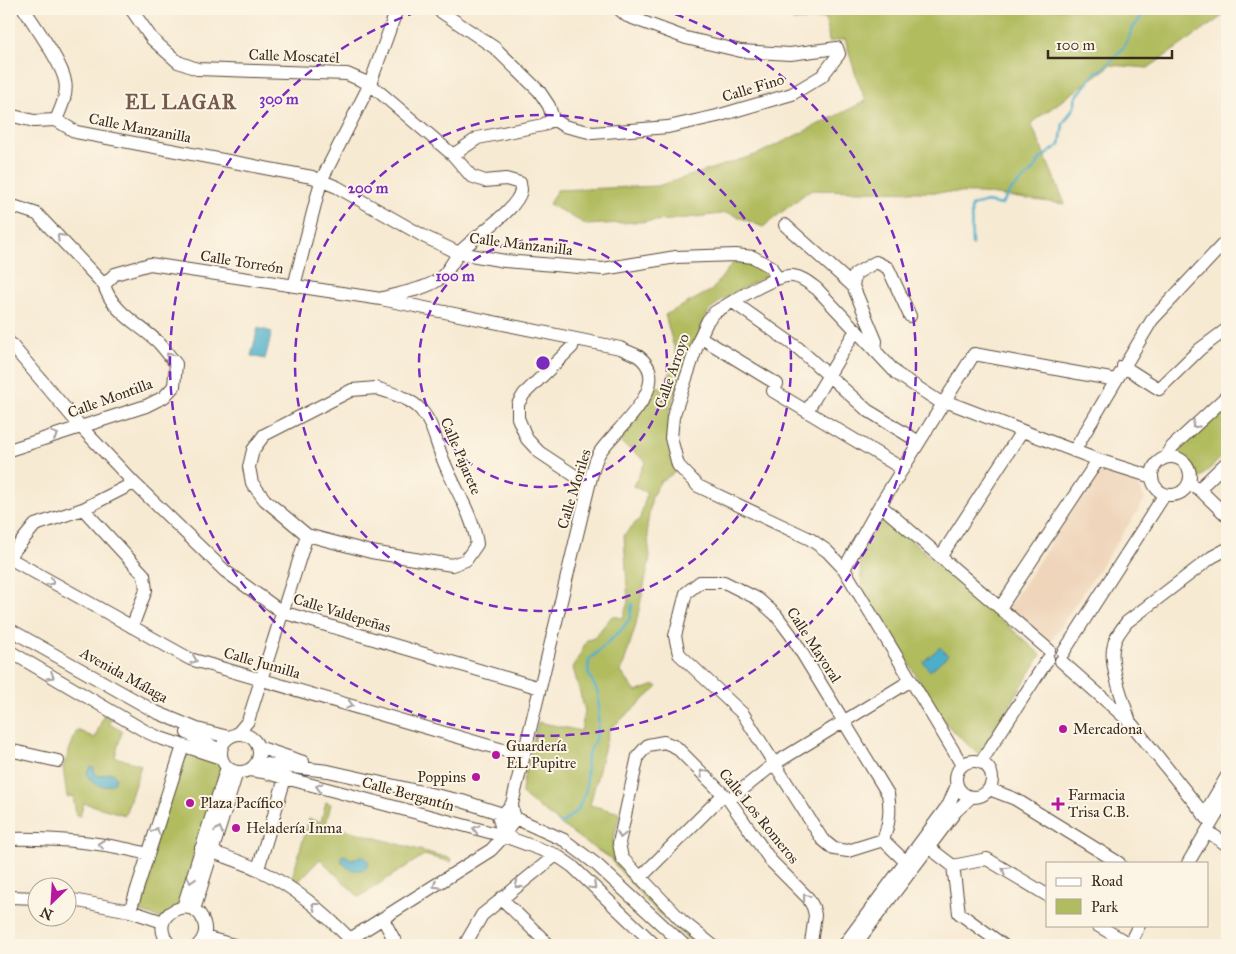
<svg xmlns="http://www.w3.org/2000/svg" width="1236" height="954" viewBox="0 0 1236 954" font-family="'IM FELL Great Primer',serif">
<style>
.built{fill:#efd6bb}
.green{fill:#b1bc5e;stroke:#76733e}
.water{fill:#4baeca;stroke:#436c74}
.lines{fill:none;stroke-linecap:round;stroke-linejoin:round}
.stream{stroke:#4baeca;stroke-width:2.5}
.minor-casing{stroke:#574739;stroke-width:14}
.minor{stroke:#fff;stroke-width:12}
.oneway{stroke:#a79f9a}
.ring{fill:none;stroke:#7b2cbf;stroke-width:2.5;stroke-dasharray:9 6}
.poi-dot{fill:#b5179e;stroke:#fcf5e5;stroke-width:2}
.labels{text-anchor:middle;stroke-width:4;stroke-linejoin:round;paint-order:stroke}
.street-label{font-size:15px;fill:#3b2a1e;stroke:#fcf5e5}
.poi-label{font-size:15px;fill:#3b2a1e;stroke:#fcf5e5;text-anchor:start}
.district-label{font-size:20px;font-weight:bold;letter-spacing:1px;fill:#75594c;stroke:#fcf5e5}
.centre{fill:#7b2cbf;stroke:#fcf5e5;stroke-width:2.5}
.ring-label{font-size:15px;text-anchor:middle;font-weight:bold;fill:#7b2cbf;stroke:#fcf5e5;stroke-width:4;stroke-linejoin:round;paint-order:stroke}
</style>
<rect width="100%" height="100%" fill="#fcf5e5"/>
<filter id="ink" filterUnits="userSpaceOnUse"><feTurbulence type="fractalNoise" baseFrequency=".02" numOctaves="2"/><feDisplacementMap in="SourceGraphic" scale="10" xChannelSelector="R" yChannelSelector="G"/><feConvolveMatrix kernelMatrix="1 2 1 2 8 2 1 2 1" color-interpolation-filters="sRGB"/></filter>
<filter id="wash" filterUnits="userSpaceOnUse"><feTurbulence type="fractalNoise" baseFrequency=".0096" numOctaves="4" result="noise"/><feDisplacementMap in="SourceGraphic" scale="20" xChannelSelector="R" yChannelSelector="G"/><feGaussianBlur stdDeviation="1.12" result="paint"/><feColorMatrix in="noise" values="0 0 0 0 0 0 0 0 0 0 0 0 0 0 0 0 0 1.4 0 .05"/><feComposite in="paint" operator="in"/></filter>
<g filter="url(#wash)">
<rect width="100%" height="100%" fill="#f7ead3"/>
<path class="built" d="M1101,467L1136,479L1145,500L1049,644L1008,608Z"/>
<path class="green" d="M791,9H1227V13L1148,68L1111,65L1031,123L1065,204L981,193L810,190L763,227L729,213L670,220L587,225L549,204L557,190L658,186L758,154L866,101L857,79L845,39L829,42L826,18L793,21Z
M735,260L760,266L766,276L723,299L708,312L669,411L677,471L660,482L652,496L647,527L650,558L635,628L621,672L636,692L655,685L658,687L609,730L590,805L620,813L613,841L614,860L616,857L704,945H693L647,901L611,860H614C592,848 572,833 553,818C542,809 532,804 522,794L523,781L538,722L581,731L585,711L573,668L587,640L594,638L612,616L623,618L628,602L624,535L640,518L647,493L633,486L646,461L616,439L654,385L663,388L677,358L665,315L712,290Z
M1227,403V452L1198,480C1193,468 1188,455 1174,452Z
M884,516L1041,655L979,755L946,724L862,588L859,555Z
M104,714L112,719L109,724L122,731L115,757L141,765L125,815L84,803L80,816L76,815L73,796L67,797L63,767L77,730L95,738Z
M185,749L219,760L224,768L181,905L162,919L134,909Z
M326,802L331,804L326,824L452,859L451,862L424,855L359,897L320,859L296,884L291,881L309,819L321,822Z"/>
<path class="water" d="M258,328L272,332L265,359L251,356Z
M940,647L948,655L930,671L923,662Z
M91,767L94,768L95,774L100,776L109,773H113L116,777L114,783C104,790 89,785 87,772Z
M345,855L351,859L364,856C379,869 351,877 342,862L341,856Z"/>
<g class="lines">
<path class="stream" d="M972,245L971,206L987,202L1001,205L1012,189L1033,171L1041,158L1060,145L1063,124L1074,107L1076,97L1096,72L1103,69L1124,47L1133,28L1147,9
M561,824L578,810L586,789L587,757L596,737L598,727L599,710L598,693L588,672L589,660L622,629L630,618L632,604"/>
</g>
</g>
<g filter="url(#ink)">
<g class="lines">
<g class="minor-casing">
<path id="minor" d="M24,9C35,26 62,63 65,81C68,94 61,108 56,120
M131,9L152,39L178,62L197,69L347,74L370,84L453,155
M437,9L495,48L539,91L549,106L553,119
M9,115L34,121L56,120L76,132L312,177L337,187L425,237L459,253L505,261L603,269L676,257L736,255L753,257L771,267L777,278
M553,119L564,126L593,133L668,127L717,116L792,94L822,76L839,54L837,48L790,54L741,51L686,38L627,16L619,9
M9,207H16L37,214L104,285C113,313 139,324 158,342C165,349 170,357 176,364L174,386L164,397L146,406L9,450
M785,225L853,286L876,341L875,351
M104,285L115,274L150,264L381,299L620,348C626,351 632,353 638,356C676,384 615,429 600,452C594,461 592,475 589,485L512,804L503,814
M294,286L321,181L370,84L397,9
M853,286L855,274L876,262L888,268L910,316
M383,298C400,293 423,290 438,280C448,273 452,262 459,253C472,238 518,210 521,190C521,188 520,185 520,183L506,179L485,181L471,176L453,155L478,138L543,125L553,119
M733,302L798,348L867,410L919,442
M700,337L777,384L773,391L903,469
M574,339L572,347L524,394L518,404V418L527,439L539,452L589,485
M9,342L81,427L134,483L225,571L282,612L540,688
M1123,366L1159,389L1200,349L1227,329
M376,388C391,393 410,398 421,410C434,425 436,444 444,462C455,489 473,515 477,544L466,560L452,565L371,552L307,535L265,500L252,483L249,467L253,450L264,435L352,390Z
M945,401L1098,460L1152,477
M943,404L897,374L817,289C809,283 802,277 793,276C776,273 731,303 715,312L708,320L700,337L673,417L671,438L678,465L698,486L810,539L827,551L844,569L962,765
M807,411L856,330
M1074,451L1152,320L1227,240
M1152 476a19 19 0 1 1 38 0a19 19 0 1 1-38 0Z
M1166,457L1172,447L1227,396
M1189,483L1199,489L1227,516
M1199,489L1227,462
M880,505L1049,650
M83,509L144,575L146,590L132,627
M941,556L1022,431
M9,557L35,525L83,509L134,483
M9,558L190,659L524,756
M844,569L880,505L974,354L1116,380
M700,582H724L758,599L776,615L791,635L888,794C891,811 889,824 883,840L848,851L834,849L822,839L743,714L679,654L675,636L686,593Z
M1000,608L1098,460
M9,629L156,712L197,729L228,737
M9,651L145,731L160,738L221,758
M1063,653L1165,494
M1061,661L1130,722L1211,823
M1130,722C1124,703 1110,667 1113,649C1114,638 1121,630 1127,622L1212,557L1227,549
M187,733L220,750
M238,733L248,721L307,535
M221 753a19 19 0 1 1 38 0a19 19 0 1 1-38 0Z
M258,747L303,762
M9,750L58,761
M956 779a18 18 0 1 1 36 0a18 18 0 1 1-36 0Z
M981,762L1048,659
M257,763L328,771L462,801L515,818L564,840L596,864L684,945
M249,770L263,772L504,836L556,855L572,866L655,945
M989,789L1015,799L1119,863
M729,800L774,764L910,681
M497,812L504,836L515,818L513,811
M1204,815L1227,776
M1207,831L1227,845
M9,839C58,838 101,842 148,854
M883,840L911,867
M923,843L953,866
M201,848C220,855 241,861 259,870C295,887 323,912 350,939L353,945
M1188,863L1227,797
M258,869L285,778
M640,878L724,794
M9,897L38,898
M501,898L549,945
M68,899L130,911L163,922
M183,907L227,767
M194,910L237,772
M130,911L183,746
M383,919L397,945
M1097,925L1131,945
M204,937L234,945
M350,939L491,850L504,836
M170,945C143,914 196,891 204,923C207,932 204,939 198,945
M466,945L467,941L482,915L556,855
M712,945L682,921L622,858L619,843L638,756L648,745L664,742L676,747L729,800L771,861L808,898L813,907L815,915L811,943
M844,945L949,804L957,785
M855,945L956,811L971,797
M1003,945L959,913L953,866L987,859L1047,895
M1129,945L1139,925"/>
</g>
<use href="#minor" class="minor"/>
</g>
<defs><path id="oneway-chevron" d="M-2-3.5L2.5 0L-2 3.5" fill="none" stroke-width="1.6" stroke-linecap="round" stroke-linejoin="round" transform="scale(1.25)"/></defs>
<g class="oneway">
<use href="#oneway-chevron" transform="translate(60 237) rotate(-135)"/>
<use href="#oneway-chevron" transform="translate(169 356) rotate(-128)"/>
<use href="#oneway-chevron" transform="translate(1195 425) rotate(137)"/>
<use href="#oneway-chevron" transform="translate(55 435) rotate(-18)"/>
<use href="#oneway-chevron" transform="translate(51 582) rotate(29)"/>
<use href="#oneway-chevron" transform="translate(194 660) rotate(19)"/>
<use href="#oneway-chevron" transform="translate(51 676) rotate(31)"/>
<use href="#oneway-chevron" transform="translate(350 705) rotate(16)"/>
<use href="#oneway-chevron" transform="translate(703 773) rotate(-136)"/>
<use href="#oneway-chevron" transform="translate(319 787) rotate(-165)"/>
<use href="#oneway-chevron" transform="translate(476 829) rotate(-165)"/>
<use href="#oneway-chevron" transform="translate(219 830) rotate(-73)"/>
<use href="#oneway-chevron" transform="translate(156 831) rotate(-72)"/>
<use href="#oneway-chevron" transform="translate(621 835) rotate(102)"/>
<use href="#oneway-chevron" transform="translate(101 844) rotate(-173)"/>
<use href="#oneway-chevron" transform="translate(1005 870) rotate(-149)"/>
<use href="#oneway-chevron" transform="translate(191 880) rotate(107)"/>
<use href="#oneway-chevron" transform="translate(436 885) rotate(148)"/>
<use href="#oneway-chevron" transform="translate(518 885) rotate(142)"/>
<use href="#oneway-chevron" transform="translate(593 886) rotate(44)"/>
<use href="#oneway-chevron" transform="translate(806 897) rotate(-129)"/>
<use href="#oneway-chevron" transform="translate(315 906) rotate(-143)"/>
</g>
</g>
<g class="ring">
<circle cx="543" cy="363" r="124"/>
<circle cx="543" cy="363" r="248"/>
<path d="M661 9A373 373 0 1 1 425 9"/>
</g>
<g class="poi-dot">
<circle cx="1063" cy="729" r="5"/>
<circle cx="496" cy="755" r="5"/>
<circle cx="476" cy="777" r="5"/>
<circle cx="190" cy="803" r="5"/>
<path d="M1055.5 796.5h5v5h5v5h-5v5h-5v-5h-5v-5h5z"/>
<circle cx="236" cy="828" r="5"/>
</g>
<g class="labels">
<g class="street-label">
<text transform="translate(294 56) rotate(2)" y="5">Calle Moscatel</text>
<text transform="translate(753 88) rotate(-17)" y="5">Calle Fino</text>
<text transform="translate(140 128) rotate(11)" y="5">Calle Manzanilla</text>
<text transform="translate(521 244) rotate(7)" y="5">Calle Manzanilla</text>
<text transform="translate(242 262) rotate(9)" y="5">Calle Torreón</text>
<text transform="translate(672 371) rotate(-71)" y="5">Calle Arroyo</text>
<text transform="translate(110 398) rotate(-20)" y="5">Calle Montilla</text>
<text transform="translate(461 456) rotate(67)" y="5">Calle Pajarete</text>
<text transform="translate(574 489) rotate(-73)" y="5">Calle Moriles</text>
<text transform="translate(342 613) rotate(17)" y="5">Calle Valdepeñas</text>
<text transform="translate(814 645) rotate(57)" y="5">Calle Mayoral</text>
<text transform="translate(262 663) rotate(16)" y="5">Calle Jumilla</text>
<text transform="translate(124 675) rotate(29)" y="5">Avenida Málaga</text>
<text transform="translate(408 794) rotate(15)" y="5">Calle Bergantín</text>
<text transform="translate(759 816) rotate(51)" y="5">Calle Los Romeros</text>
</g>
<g class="poi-label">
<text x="1073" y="734">Mercadona</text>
<text x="506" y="751">Guardería<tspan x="506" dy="17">EL Pupitre</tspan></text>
<text x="466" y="782" text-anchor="end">Poppins</text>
<text x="1068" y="800">Farmacia<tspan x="1068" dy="17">Trisa C.B.</tspan></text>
<text x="200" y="808">Plaza Pacífico</text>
<text x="246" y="833">Heladería Inma</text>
</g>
<g class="district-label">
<text x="181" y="109">EL LAGAR</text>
</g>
</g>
<circle cx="543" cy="363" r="8" class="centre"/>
<g class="ring-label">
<text x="279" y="104">300 m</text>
<text x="368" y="193">200 m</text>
<text x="455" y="281">100 m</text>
</g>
<rect width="1236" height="954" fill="none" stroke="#fcf5e5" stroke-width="30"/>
<rect x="1046" y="862" width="162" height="65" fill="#fcf5e5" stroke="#afa495"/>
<rect x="1056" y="878" width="25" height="8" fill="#ffffff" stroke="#afa495"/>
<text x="1091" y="886" font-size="15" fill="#3b2a1e">Road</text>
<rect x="1056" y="899" width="25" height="15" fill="#b1bc5e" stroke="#afa495"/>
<text x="1091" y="912" font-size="15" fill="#3b2a1e">Park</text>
<g transform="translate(52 902) rotate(205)"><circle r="24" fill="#fcf5e5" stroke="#afa495"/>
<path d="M0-4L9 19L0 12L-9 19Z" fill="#b5179e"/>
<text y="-8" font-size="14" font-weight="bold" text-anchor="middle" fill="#3b2a1e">N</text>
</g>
<path d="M1048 50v8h124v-8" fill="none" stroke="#3b2a1e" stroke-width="2.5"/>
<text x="1056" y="50" font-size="15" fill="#3b2a1e" stroke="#fcf5e5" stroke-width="4" paint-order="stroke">100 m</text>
</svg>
